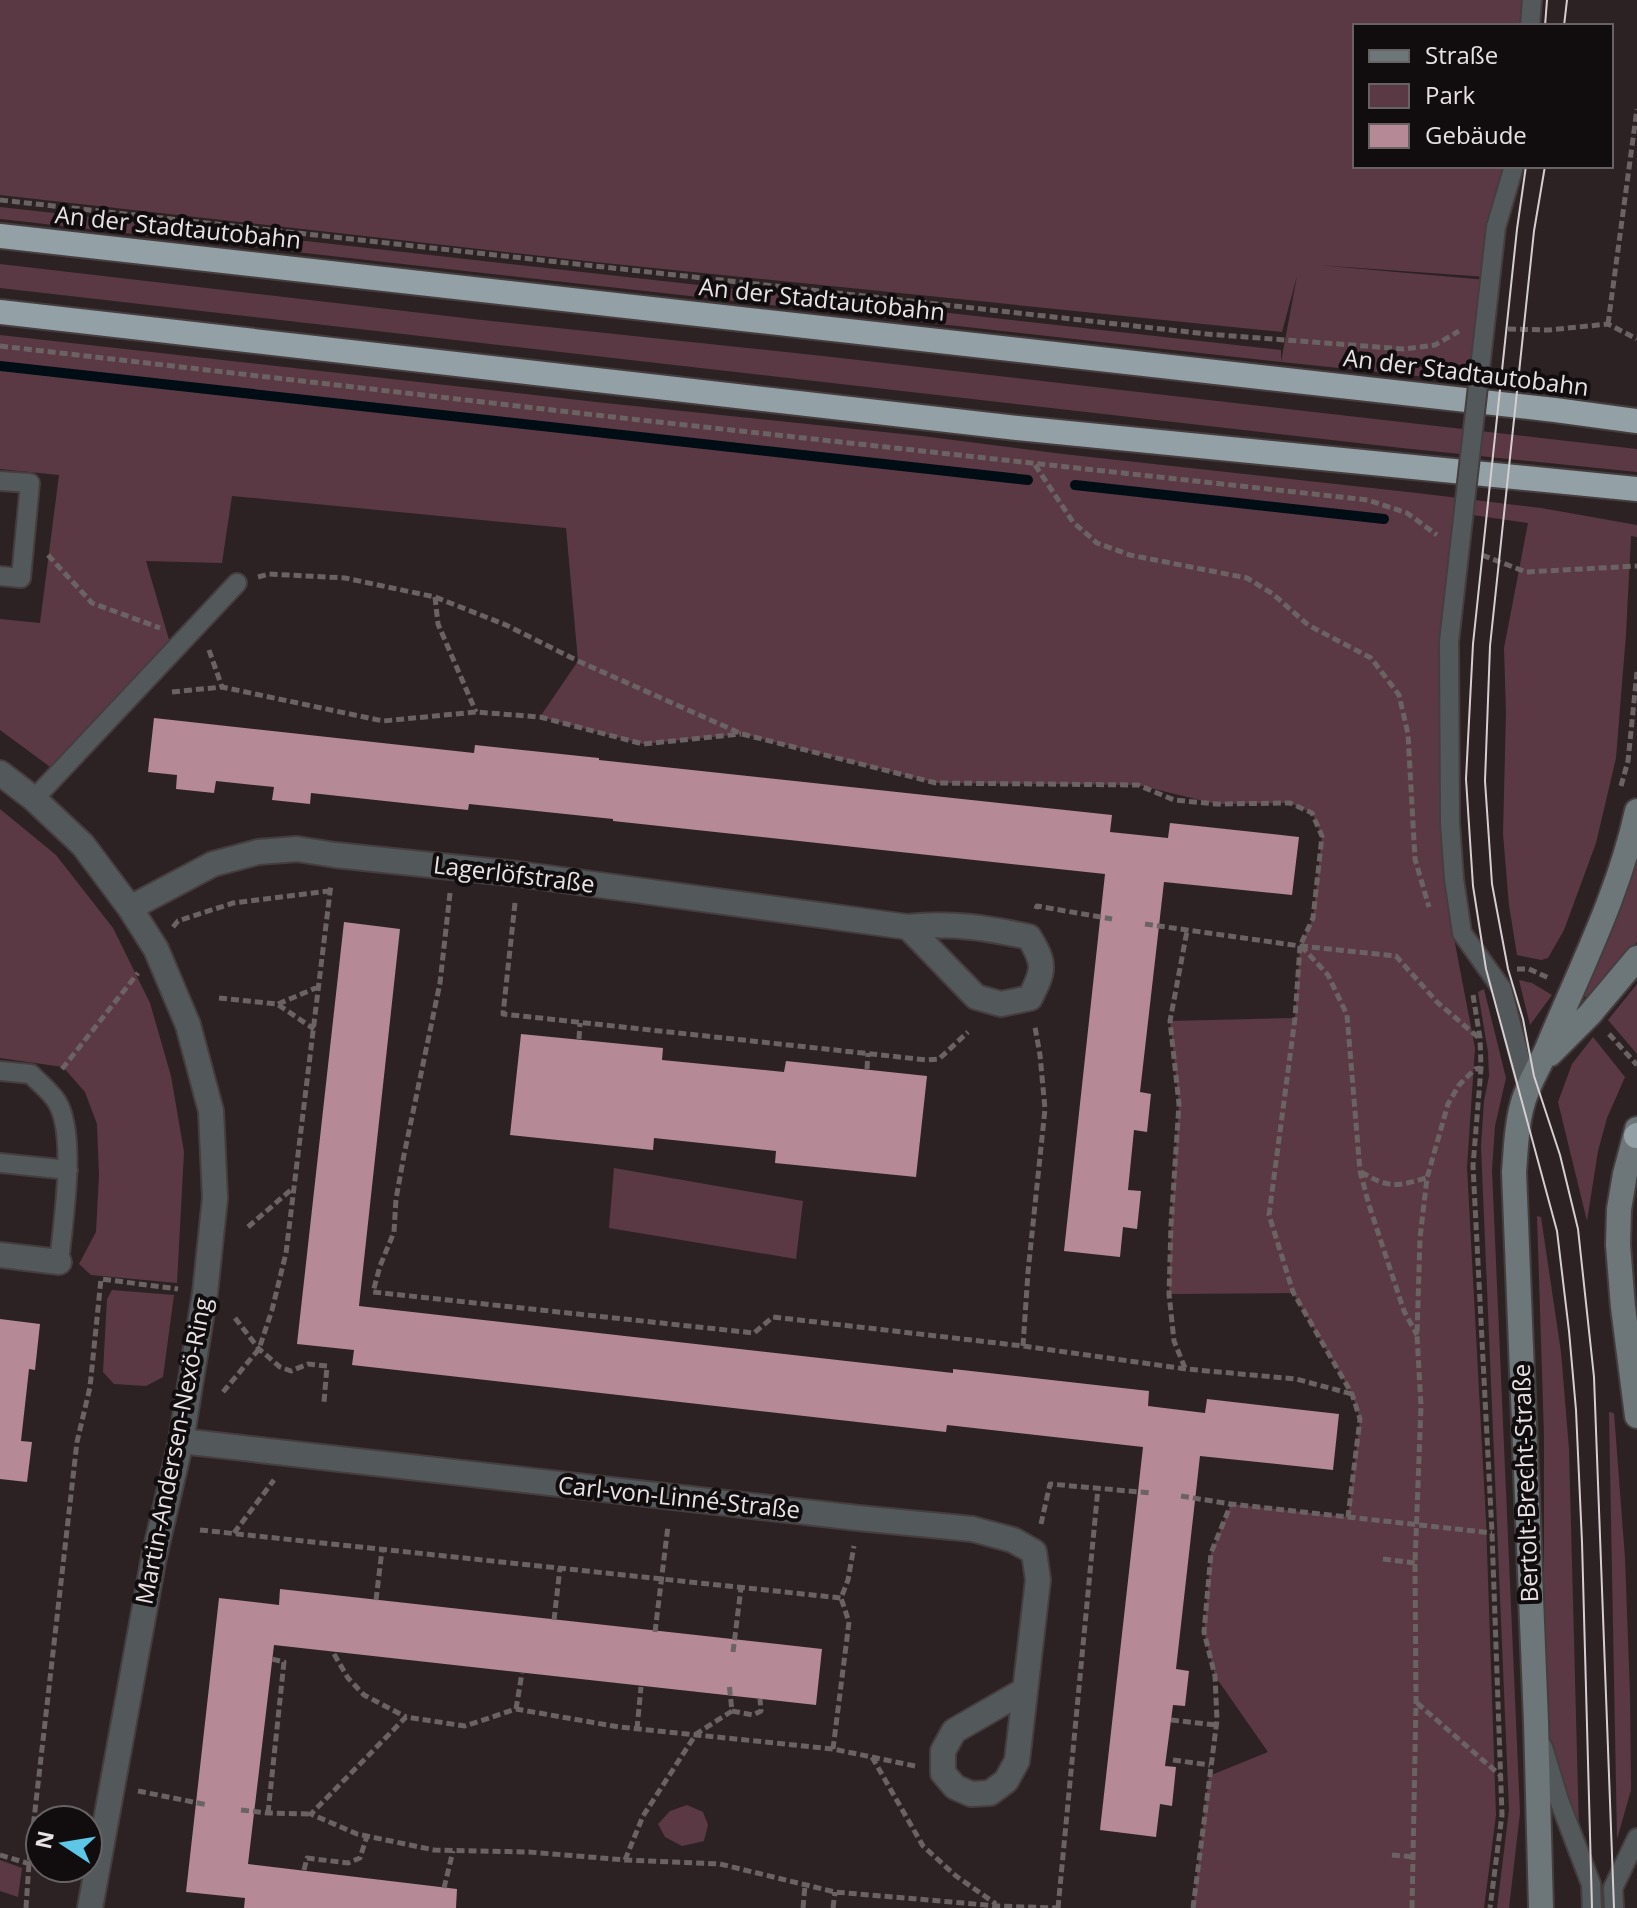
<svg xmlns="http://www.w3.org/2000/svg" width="1637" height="1908" viewBox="0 0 1637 1908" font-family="'Open Sans',sans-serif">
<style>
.green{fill:#5b3944}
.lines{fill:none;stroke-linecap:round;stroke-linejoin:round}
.stream{stroke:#000d14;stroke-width:10}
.building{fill:#b58996}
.lane-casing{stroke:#463d3f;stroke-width:22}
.street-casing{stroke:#463d3f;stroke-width:28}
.secondary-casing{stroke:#463d3f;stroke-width:28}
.highway-casing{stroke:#463d3f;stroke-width:28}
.path{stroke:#6b6264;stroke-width:5;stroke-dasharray:8 4;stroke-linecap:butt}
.lane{stroke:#53595b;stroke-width:18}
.street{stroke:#53595b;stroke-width:24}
.secondary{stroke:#6d7679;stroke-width:24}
.highway{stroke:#93a0a5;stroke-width:24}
.tram{stroke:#d5ced0;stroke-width:2}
.lane-bridge-casing{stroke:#463d3f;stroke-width:22;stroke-linecap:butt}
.lane-bridge{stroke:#53595b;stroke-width:18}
.labels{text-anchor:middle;stroke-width:8;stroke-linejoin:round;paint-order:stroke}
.street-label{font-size:24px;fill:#e9e2e4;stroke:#110d0e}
</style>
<rect width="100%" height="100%" fill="#2c2224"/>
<path class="green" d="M0,0H1523L1521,26H1355V166H1507L1487,277L1317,265L1487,280L1475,382L1281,362L0,219V207L1281,350V362L1297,276L1282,332L595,262L0,195Z
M0,264L473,319L823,356L1637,449V472L1402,448L0,288Z
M0,335L605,403L922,436L1063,454L1417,493L1541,508L1637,525V537L1631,536L1626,634L1616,758L1596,843L1564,930L1548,958L1541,960L1517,955L1509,905L1503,834L1506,713L1504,648L1528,523L1459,513L1442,829L1453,933L1475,1048L1467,1167L1486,1521L1496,1815L1484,1908H1193L1209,1776L1268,1752L1215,1676L1204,1632L1211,1553L1231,1504L1348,1517L1360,1419L1352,1394L1293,1293L1169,1294L1171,1226L1179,1104L1170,1021L1295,1018L1300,946L1313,918L1322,836L1312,813L1290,803L1216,804L1138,785L936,783L742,734L643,744L540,717L578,661L566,528L232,496L222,563L146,561L172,650L53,769L0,730V619L40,623L59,475L0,469Z
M0,809L56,855L113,928L150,1003L171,1076L184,1152L177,1283L91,1275L79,1264L96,1232L99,1175L97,1124L85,1092L63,1067L0,1058Z
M1637,844V942L1589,1001L1581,991Z
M1519,980L1532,983L1552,995L1530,1025Z
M1637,984V1054L1608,1020Z
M1484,989L1506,1078L1495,1126L1492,1170L1520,1813L1509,1908H1497L1509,1810L1481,1146L1484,1101L1489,1076L1488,1052L1478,992Z
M1593,1037L1625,1077L1607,1118L1598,1151L1587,1221L1558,1102L1572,1064Z
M614,1168L803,1201L796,1259L609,1228Z
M1537,1216L1541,1217L1561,1352L1569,1449L1579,1831L1548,1745L1544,1641V1436Z
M112,1290L174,1295L163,1377L146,1386L114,1384L103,1372L107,1299Z
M1609,1412L1614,1413L1625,1558L1630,1694L1631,1790L1617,1839Z
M687,1805L703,1812L708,1825L704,1841L682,1846L665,1837L658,1824L670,1811Z
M0,1860L22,1868L18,1897L0,1891Z"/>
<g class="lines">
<path class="stream" d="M0,366L1028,480
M1075,485L1384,519"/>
</g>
<path class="building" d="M154,718L474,753L475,745L599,758V760L1112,815L1110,832L1168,838L1170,823L1299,837L1292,895L1164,882L1140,1092L1151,1094L1147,1132L1134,1130L1128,1190L1141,1191L1137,1229L1123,1227L1120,1257L1064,1251L1105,874L613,821V819L469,804L468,810L311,793L310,804L272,800L274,787L216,781L214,793L176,789L177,775L148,772Z
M344,922L400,929L359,1306L953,1373V1369L1149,1391L1148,1406L1205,1413L1207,1399L1339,1414L1333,1470L1200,1456L1176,1669L1189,1671L1185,1706L1173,1705L1165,1766L1176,1767L1172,1806L1160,1804L1156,1837L1100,1830L1143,1447L947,1425L946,1432L352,1365L354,1350L297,1344Z
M521,1034L663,1048L662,1060L784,1072L786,1061L927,1076L916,1177L775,1163L776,1151L654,1138L653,1150L510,1135Z
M0,1319L40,1324L35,1370L29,1369L21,1441L32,1442L27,1482L0,1479Z
M280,1589L822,1649L816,1705L274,1645L248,1864L457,1889L456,1908H244L245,1898L186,1892L219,1598L279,1605Z"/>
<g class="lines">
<g class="lane-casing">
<path id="lane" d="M1530,26L1532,0
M1496,227L1514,166
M0,481L30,483L21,578L0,576
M1449,642L1450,823L1454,879L1462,933L1502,989L1528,1089
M34,799L237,583
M0,1071L31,1074C39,1083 51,1092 57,1102C77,1135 63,1223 59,1262
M0,1163L68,1170
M1543,1747L1559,1800L1591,1884L1592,1908
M1614,1908L1613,1888L1637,1838"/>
</g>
<g class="street-casing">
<path id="street" d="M0,773L34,799L83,845L130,908L156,949L188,1025L211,1111L215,1198L205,1293L181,1441L154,1557L90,1908
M130,908L213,864L258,852L297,849L335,855L518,874L908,927C950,922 988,928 1029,937C1046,965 1044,970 1030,998L1001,1004L976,997L908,927
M0,1255L59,1262
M181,1441L858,1518L972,1529L1013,1540L1034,1552L1038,1580L1017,1761L1006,1781L990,1793L971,1794L955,1787L943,1773V1751L954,1731L1025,1690"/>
</g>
<g class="secondary-casing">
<path id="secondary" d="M1550,1054L1590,1014L1637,958
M1637,1129L1625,1174L1619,1209L1618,1245L1623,1307L1637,1416
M1541,1908L1536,1722L1514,1172C1516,1150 1516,1127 1522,1106C1527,1084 1541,1065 1549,1044C1581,967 1619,893 1637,811"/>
</g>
<g class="highway-casing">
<path id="highway" d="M0,236L1555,410L1637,421
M0,312L1017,428L1637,489
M1636,1136L1637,1135"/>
</g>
<path class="path" d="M0,200L1207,334L1404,349L1435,345L1459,331
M1608,324L1637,109
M1508,329L1549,330L1608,324L1637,339
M0,346L604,416L1368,500L1407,513L1437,535
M1035,465L1073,522L1097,543L1130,555L1247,578L1273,594L1308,625L1371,658L1399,695L1408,734L1415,859L1429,907
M48,555L92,603L160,628
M1482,555L1526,572L1637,566
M258,577L269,574L345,578L435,597L506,625L578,661L742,734L936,783L1138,785L1174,800L1216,804L1290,803L1312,813L1322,836L1313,918L1300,946
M435,597L438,624L476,712
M209,650L222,687
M172,692L222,687L383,721L476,712L540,717L643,744L741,734
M1621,786L1628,761L1637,672
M450,893L440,983L404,1155L396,1199L394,1232L380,1266L373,1292L754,1333L773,1317L1023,1346L1186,1369L1296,1379L1352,1394
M515,903L503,1014L927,1060L939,1059L968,1032
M1036,909L1037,906L1112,919
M1145,924L1300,946L1295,1018L1269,1215L1293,1292L1352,1394L1360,1419L1348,1517
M173,927L178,921L233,903L329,891
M1300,946L1396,956L1437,1002L1479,1038
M1301,946L1328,975L1347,1015L1360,1171L1369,1205L1404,1311L1417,1335
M1517,969H1529L1549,978
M1473,995L1480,1038L1481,1068L1473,1166L1492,1533L1502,1815L1490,1908
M219,998L277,1004L314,1029
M278,1004L318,987
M1609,1034L1637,1065
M579,1039L580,1023
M62,1069L138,973
M867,1069L868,1053
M1361,1172C1388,1188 1396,1187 1426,1178
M248,1227L293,1188
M235,1318L259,1349L280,1367L291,1371L308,1364L327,1366L324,1402
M1023,1346L1028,1272L1045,1109L1040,1055L1035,1027
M1185,1368L1174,1341L1169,1294L1171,1226L1179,1104L1170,1021L1187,931
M223,1392L259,1349L272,1310L286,1253L331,884
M1181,1496L1231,1504L1492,1533
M1041,1524L1050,1484L1151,1493
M200,1530L841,1598L848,1580L854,1546
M234,1533L274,1480
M1383,1559L1415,1563
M376,1600L382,1550
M554,1620L560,1568
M655,1632L668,1526
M733,1652L741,1588
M334,1654L348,1678L364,1695L406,1717
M1417,1703L1500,1775
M516,1709L522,1673
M732,1711L753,1715L761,1711L760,1699
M1171,1720L1216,1725
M637,1729L641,1687
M833,1749L849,1622L841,1598
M872,1757L923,1846L956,1876L996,1904
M1173,1760L1210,1765
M915,1766L833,1749L619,1727L516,1709L465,1726L406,1717L311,1814L357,1834L434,1850L529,1852L625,1860L720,1864L835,1892L998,1906L1056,1908
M138,1791L208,1805
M241,1810L268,1813L311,1814
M268,1813L284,1662L272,1659
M0,1855L40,1867
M1392,1855L1414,1857
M625,1860L643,1816L696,1734L732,1711L729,1683
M42,1868L67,1879
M304,1870L307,1858L348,1863L360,1858L367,1836
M444,1888L453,1851
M26,1908L29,1863L77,1442L90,1387L101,1279L178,1289
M803,1908L805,1886
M833,1908L835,1892
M1058,1908L1098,1488
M1193,1908L1217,1720L1215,1676L1204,1632L1211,1553L1231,1504
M1412,1908L1416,1702L1415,1563L1421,1406L1417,1335L1420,1238L1427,1178L1448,1104L1459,1085L1475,1069L1481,1068"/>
<use href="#lane" class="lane"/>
<use href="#street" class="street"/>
<use href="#secondary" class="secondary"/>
<use href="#highway" class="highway"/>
<path class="tram" d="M1545,26L1547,0
M1564,26L1567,0
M1526,166L1517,229L1473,644L1466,779L1473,886L1486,969L1557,1231L1569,1331L1576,1410L1582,1542L1592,1908
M1545,166L1534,231L1490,646L1485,781L1492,884L1508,969L1523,1019L1534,1076L1560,1155L1578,1229L1594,1377L1614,1908"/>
<g class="lane-bridge-casing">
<path id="lane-bridge" d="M1449,642L1496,227"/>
</g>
<use href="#lane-bridge" class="lane-bridge"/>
</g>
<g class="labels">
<g class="street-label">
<text transform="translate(178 228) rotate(6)" y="8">An der Stadtautobahn</text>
<text transform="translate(822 300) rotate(6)" y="8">An der Stadtautobahn</text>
<text transform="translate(1466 373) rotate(7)" y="8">An der Stadtautobahn</text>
<text transform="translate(514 875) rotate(7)" y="8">Lagerlöfstraße</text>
<text transform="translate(174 1451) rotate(-79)" y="8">Martin-Andersen-Nexö-Ring</text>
<text transform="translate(1526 1483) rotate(-92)" y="8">Bertolt-Brecht-Straße</text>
<text transform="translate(679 1498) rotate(6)" y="8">Carl-von-Linné-Straße</text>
</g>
</g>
<rect x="1353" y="24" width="260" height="144" fill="#110d0e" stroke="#676264" stroke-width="2"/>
<rect x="1369" y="50" width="40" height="12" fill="#6d7679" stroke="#676264" stroke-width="2"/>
<text x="1425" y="64" font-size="24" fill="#e9e2e4">Straße</text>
<rect x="1369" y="84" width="40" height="24" fill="#5b3944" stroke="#676264" stroke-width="2"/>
<text x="1425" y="104" font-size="24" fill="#e9e2e4">Park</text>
<rect x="1369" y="124" width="40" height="24" fill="#b58996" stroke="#676264" stroke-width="2"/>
<text x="1425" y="144" font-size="24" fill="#e9e2e4">Gebäude</text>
<g transform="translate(64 1844) rotate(282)"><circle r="38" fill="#110d0e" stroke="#676264" stroke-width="2"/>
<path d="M0-6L14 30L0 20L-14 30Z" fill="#5dc7e8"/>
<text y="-12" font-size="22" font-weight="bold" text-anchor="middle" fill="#e9e2e4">N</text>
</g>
</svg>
